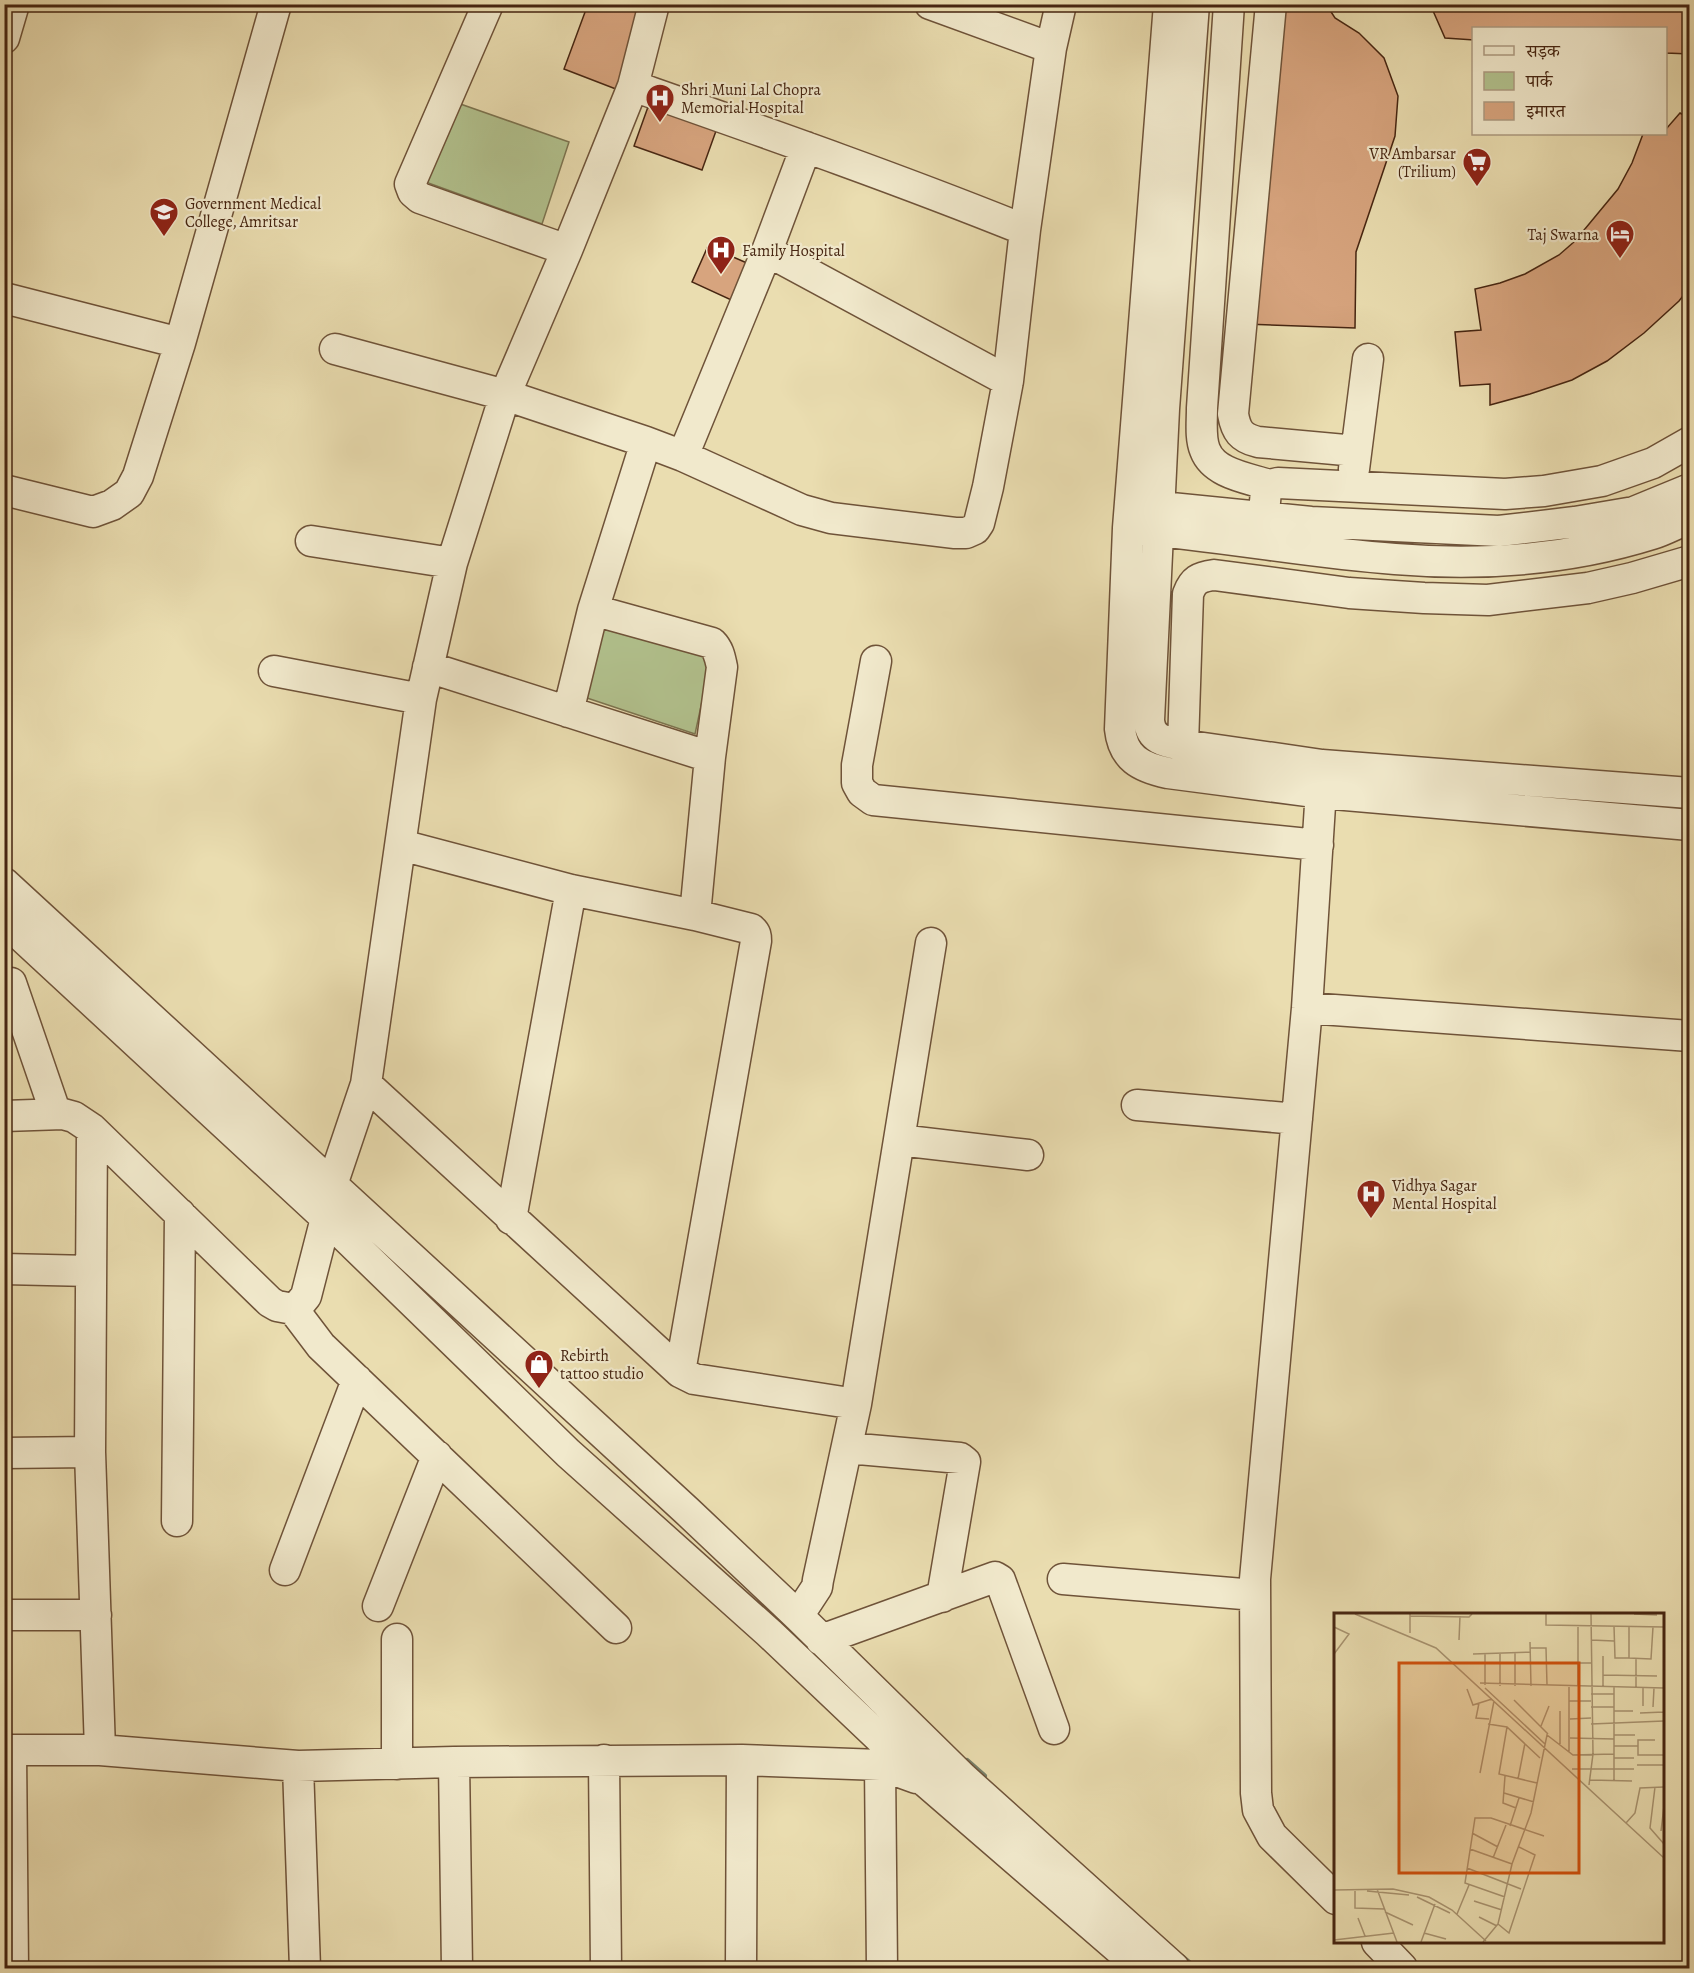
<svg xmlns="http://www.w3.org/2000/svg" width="1694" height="1973" viewBox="0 0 1694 1973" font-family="Alegreya,'Noto Serif Devanagari',serif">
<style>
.green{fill:#b2c28e;stroke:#7c7450;stroke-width:1.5}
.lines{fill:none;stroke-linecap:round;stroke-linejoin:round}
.stream{stroke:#78806a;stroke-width:6}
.building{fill:#d7a47e;stroke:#462511;stroke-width:1.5}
.minor-casing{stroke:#6f5339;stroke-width:33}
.minor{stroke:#f1e9cc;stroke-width:30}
.labels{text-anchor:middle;stroke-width:4.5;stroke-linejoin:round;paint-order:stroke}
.poi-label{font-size:16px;fill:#462511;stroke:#f1e9cc;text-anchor:start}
.inset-road{fill:none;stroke:#a89370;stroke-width:1.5}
.view{fill:#d0510d;fill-opacity:0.15;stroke:#d0510d;stroke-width:3}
.inset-edge{fill:none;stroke:#462511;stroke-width:3}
</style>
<rect width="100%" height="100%" fill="#eaddb0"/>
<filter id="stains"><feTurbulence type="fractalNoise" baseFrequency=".00333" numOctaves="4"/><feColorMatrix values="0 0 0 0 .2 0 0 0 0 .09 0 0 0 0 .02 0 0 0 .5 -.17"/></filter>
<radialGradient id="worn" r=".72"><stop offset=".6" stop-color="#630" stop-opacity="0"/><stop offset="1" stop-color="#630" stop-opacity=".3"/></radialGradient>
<path class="green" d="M449,100L569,142L542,224L420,180Z
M605,620L712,655L695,734L578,695Z"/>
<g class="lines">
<path class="stream" d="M967,1761L984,1776
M1182,1957L1195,1968"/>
</g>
<path class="building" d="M588,4H637L652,10L621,91L564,69Z
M1269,4H1326L1335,18L1359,33L1384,58L1398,96L1395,136L1356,252L1355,328L1245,324Z
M1430,4H1690V54L1666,53V28H1474V40L1445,38Z
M653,93L721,117L702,170L634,146Z
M1680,113L1690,119V287L1679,301L1644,333L1607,361L1572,380L1530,394L1490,405V384L1460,386L1455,332L1481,330L1475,289L1500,283L1525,274L1559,255L1575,241L1618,189L1632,163L1643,134H1666V127L1667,128Z
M708,246L756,267L740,304L692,282Z"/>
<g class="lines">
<g class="minor-casing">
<path id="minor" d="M488,4L410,184L413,192L420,198L567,250
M930,4L1051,48
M1169,4L1128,528L1120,729C1123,758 1140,767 1168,773L1322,793L1690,825
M1194,4L1164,409L1149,720C1150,740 1166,742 1183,745L1322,765L1690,793
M1229,4L1202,408C1202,422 1200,438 1205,450C1214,474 1248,478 1269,485
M1271,4L1233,414C1236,431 1241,438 1258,442L1356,451
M4,38L14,4
M633,86C764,132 896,178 1025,230
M767,251L1008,381
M4,298L180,343
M335,349L505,395L646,442L683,456L802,510L831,518L955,533H966L975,529L979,523L988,487L1008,381L1025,230L1051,48L1061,4
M683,456L767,251L806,147
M1354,469L1368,359
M4,490L93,512L112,505L129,493L138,476L180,343L276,4
M1265,502L1266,490L1269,485L1278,483L1505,494L1544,491L1602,481L1653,463L1690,442
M1141,505L1311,522L1499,531L1575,522L1634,512L1690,489
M1137,529C1223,536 1308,553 1395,559C1481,566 1569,560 1652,534C1665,530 1677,523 1690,518
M311,541L452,563
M593,610L712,643C719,650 720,658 722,667L710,757L695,915
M876,661L857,765V783L862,792L873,800L1318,845
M428,667L710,757
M274,671L421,699
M568,712L593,610L646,442
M1183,745L1188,594C1193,580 1199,577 1214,575L1349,593L1424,598L1488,600L1588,588L1632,578L1690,561
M1322,774L1307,1008L1255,1579L1256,1793L1258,1810L1272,1836L1336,1899
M401,845L571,890L695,915L751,929C756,933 756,936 756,941L680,1372
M4,883L687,1511L798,1616L963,1778L1174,1968
M4,920L326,1218L568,1453L769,1633L927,1783L1141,1968
M11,983L56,1114
M1307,1008L1690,1036
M366,1084L680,1372L694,1379L856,1404
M1137,1105L1297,1119
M4,1116L63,1114L74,1117L92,1129L270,1302L277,1306L293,1309L297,1307L306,1296L326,1218L332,1185L366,1084L421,699L452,563L505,395L567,250L633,86L654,4
M92,1129L90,1452L100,1750
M899,1140L1028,1155
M511,1219L571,890
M4,1269L91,1271
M293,1309L321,1346L616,1628
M847,1448L960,1458L965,1462L942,1597
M4,1453L90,1452
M177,1521L180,1214
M285,1570L357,1380
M1063,1579L1255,1595
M378,1606L437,1456
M4,1615H96
M798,1616L817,1587L818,1580L856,1404L931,943
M397,1639V1764
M821,1640L995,1577L1000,1580L1054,1729
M4,1750H100L298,1766L454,1762L742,1760L880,1765L916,1778
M11,1750L13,1968
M604,1760L606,1968
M454,1762L457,1968
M880,1765L882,1968
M298,1766L305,1968
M1377,1942L1402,1968
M741,1968L742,1760"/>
</g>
<use href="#minor" class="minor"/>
</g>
<defs>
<g id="hospital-pin" transform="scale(1.5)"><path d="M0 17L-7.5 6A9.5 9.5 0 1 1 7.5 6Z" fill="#8f2418" stroke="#f1e9cc"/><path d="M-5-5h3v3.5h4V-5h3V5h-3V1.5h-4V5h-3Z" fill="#fff"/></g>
<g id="supermarket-pin" transform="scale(1.5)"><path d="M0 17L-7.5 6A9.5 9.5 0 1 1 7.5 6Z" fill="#8f2418" stroke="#f1e9cc"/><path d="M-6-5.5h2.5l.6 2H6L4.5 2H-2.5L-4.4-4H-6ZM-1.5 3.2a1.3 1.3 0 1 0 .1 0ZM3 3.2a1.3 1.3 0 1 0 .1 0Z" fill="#fff"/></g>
<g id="university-pin" transform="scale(1.5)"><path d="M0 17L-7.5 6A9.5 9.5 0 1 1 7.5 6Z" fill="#8f2418" stroke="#f1e9cc"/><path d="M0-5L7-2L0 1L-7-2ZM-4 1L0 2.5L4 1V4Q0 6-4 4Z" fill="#fff"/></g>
<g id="hotel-pin" transform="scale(1.5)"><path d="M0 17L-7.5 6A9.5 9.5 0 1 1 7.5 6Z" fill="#8f2418" stroke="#f1e9cc"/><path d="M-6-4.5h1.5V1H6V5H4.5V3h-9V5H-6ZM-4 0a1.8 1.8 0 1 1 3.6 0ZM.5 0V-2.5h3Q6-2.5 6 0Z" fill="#fff"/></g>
<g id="shop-pin" transform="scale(1.5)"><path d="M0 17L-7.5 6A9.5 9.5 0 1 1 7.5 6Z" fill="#8f2418" stroke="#f1e9cc"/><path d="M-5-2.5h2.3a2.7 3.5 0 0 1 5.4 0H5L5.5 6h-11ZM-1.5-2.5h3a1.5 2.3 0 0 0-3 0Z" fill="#fff"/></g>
</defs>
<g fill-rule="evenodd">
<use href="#hospital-pin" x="660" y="98"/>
<use href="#supermarket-pin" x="1477" y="162"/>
<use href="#university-pin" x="164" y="212"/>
<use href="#hotel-pin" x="1620" y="234"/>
<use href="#hospital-pin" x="721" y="250"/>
<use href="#hospital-pin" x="1371" y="1194"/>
<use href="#shop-pin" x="539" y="1364"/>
</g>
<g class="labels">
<g class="poi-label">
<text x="681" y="95">Shri Muni Lal Chopra<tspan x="681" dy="18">Memorial Hospital</tspan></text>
<text x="1456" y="159" text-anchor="end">VR Ambarsar<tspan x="1456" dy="18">(Trilium)</tspan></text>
<text x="185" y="209">Government Medical<tspan x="185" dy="18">College, Amritsar</tspan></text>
<text x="1599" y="240" text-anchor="end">Taj Swarna</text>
<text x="742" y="256">Family Hospital</text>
<text x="1392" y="1191">Vidhya Sagar<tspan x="1392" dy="18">Mental Hospital</tspan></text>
<text x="560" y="1361">Rebirth<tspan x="560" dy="18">tattoo studio</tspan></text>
</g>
</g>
<g transform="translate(1334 1613)">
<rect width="330" height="330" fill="#eaddb0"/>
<path class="inset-road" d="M21,1L102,35L330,245M212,1V12L330,14M300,1L323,2M76,3L135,4L138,1M280,13L281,45H295M0,14L15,21L0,41M295,14V45L317,46L319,14M76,20V1M125,27L126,3M257,27L280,28M196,29L197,73M196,35H212L213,72M181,40V73M139,41L196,39M151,41V72M302,45V74M230,50H257M269,62L323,63M146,70L330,75M166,73V40M235,74V140M244,74V14M269,74V43M280,74V168M151,75L211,131M133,76L139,92L158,86M330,80V104M257,81H280M180,87L214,121M235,88H257M145,90L142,105L155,106M309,93V74M257,94H280M319,94L320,75M280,98H299M306,100L330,99M236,106L257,105M154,111L173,114L206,145M257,111L330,108M207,113L215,93M173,114L165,161L203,170M280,122H301M236,125L280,126M321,127H304V142H330M226,131V98M280,133H304M280,145H300M303,152H330M238,156H300M146,160L160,88M171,163L169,190L182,195M184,166L191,130M256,167L298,168M255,172L259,141L257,1M321,174L316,215L330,231M170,180L200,189M292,210L301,200L306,175L330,174M176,213L185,185M327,218L330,193M138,220L164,234M136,236L178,251M159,245L172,212M133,255L187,276M43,276L63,329M0,277L59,276L95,284L118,297L152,328M21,278V295L50,296M33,278L75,282M83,284L116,300M171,284L131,270L141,205H157L210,223M140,288L168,297M0,289V308M51,299L79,312M123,301L135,272M145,304L163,313M24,305L31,323M164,311L175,320L201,242L185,234M90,320L112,326M0,327L60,320M87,329L101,291M149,329L164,311L178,251L197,200L213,122L239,142L280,141"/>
<path class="view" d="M65,50H245V260H65Z"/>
<rect width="330" height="330" class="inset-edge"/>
</g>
<rect width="1694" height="1973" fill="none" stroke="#eaddb0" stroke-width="24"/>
<rect x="6" y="6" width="1682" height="1961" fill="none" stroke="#462511" stroke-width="3"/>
<rect x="12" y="12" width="1670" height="1949" fill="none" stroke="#462511" stroke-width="1.5"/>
<rect x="1472" y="27" width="195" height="108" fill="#f1e9cc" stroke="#ad9b81" stroke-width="1.5"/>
<rect x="1484" y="46" width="30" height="9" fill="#f1e9cc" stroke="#ad9b81" stroke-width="1.5"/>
<text x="1526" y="57" font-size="18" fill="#462511">सड़क</text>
<rect x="1484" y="72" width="30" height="18" fill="#b2c28e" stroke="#ad9b81" stroke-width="1.5"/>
<text x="1526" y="87" font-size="18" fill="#462511">पार्क</text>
<rect x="1484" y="102" width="30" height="18" fill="#d7a47e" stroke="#ad9b81" stroke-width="1.5"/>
<text x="1526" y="117" font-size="18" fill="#462511">इमारत</text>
<rect width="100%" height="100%" filter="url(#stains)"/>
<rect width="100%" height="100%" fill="url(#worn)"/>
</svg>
